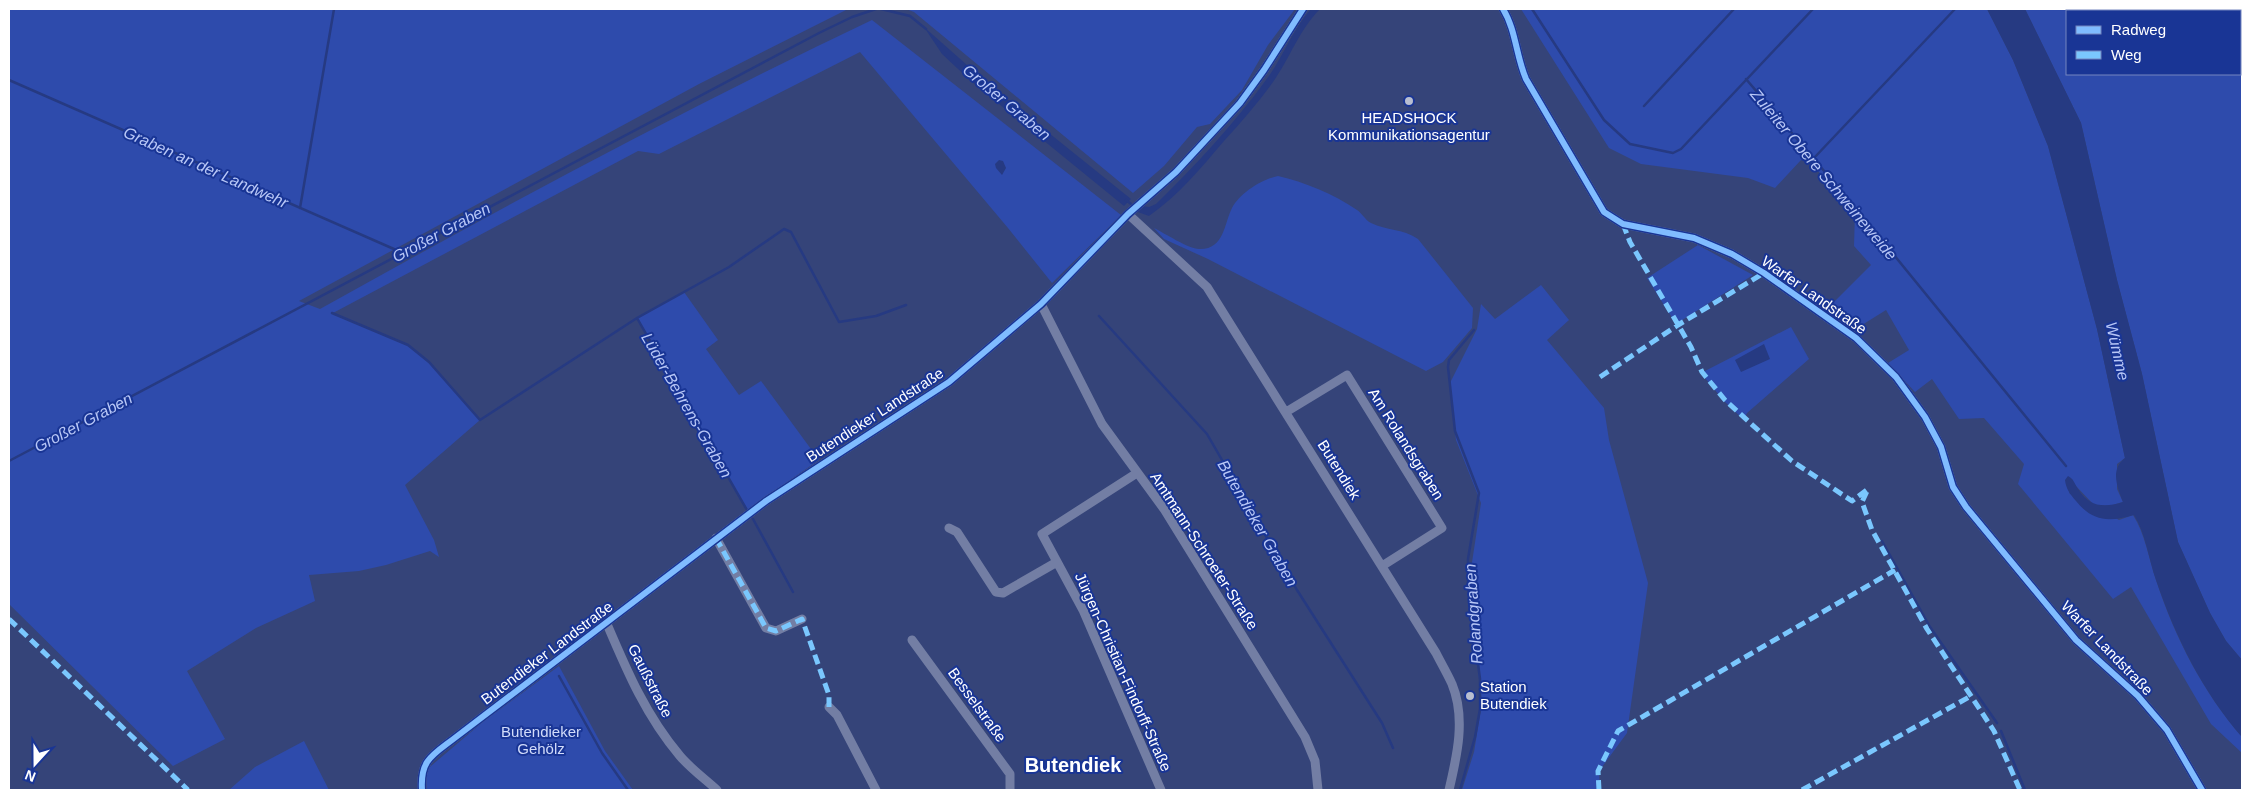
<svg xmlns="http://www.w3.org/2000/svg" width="2251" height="799" viewBox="0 0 2251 799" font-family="Arial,sans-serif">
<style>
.green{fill:#2e4bac;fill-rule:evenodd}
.water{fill:#263a82}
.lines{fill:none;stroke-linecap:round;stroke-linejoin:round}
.stream{stroke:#263a82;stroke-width:2.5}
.minor{stroke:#737ea4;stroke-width:9}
.quiet{stroke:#7ac7fe;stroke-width:5;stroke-dasharray:10 5;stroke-linecap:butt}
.cycleway-casing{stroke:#193595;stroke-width:9}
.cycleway{stroke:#80bcff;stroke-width:6}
.poi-dot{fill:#b8bed0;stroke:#193595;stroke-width:2}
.labels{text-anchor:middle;stroke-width:4;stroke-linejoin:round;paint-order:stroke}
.poi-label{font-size:15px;fill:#fff;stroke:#193595}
.street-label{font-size:15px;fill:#fff;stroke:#193595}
.park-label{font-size:15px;fill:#d2dcfb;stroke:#193595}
.water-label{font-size:16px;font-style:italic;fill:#b8c7f7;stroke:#193595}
.district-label{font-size:20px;font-weight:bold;fill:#fff;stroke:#193595}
</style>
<rect width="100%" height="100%" fill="#354479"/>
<path class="green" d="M9,9H848L699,84L299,301L320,309C501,208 684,109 872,20L1121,215L1052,283L1008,228L860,52L659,154L638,151L333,313L408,345L429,362L480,420L405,485L434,540L439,557L430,551L386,565L359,571L309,575L315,601L256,628L187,671L225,739L173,766L9,604Z
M906,9H1295L1268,45L1242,90L1210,124L1197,127L1164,166L1133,193L914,12Z
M1521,9H1987L2013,60L2048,146L2097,329L2125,458L2117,464V489L2123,502L2109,506L2094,505L2075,485L2069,493L2119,520L2133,515C2145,533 2149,560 2156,580C2175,638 2203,692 2242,737V753L2211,724L2131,587L2113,599L2018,484L2024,464L1984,418L1959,419L1932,379L1915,392L1888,363L1909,350L1886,310L1854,330L1827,309L1871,265L1854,246L1855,213L1811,163L1801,160L1775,188L1748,178L1641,164L1609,148Z
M2025,9H2242V660L2226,641L2210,613L2178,542L2142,374L2117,280L2081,123ZM2067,11H2240V74H2067Z
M1278,176C1304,182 1334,194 1357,210C1362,213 1365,220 1371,223C1387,231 1402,228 1418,239L1473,308L1472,328L1443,362L1426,371L1208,259L1164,239L1154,228C1164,233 1189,249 1199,249C1224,250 1224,224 1232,208C1240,193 1262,179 1278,176Z
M1698,245L1753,275L1676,324L1647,278Z
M1541,285L1569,320L1547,340L1604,408L1609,440L1648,583L1627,733L1599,771L1600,790H1462L1474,752L1482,703L1468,589L1481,503L1456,440L1450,383L1477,329L1481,304L1495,319Z
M684,292L718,340L706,349L739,395L761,381L819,460L747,510L637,318Z
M1791,327L1809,359L1747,413L1744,420L1724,401L1701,373Z
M559,666L605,751L633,790H427L425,771L484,721Z
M304,741L329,790H229L255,767Z"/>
<path class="water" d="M1311,9H1320C1299,30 1290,58 1273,82C1258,103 1241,122 1224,141C1201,168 1179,195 1149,216L1135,211L1142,206L1149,207L1156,204C1195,166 1234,124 1266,80C1283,58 1292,30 1311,9Z
M1987,9H2025L2081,123L2117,280L2142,374L2178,542L2210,613L2226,641L2242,660V737C2203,692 2176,638 2156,580C2149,560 2146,534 2134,515C2109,522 2093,522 2076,501C2070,494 2066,489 2065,480L2068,476C2074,479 2074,483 2078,489C2089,507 2104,508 2123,502C2117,486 2110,470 2125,458L2097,329L2048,146L2013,60Z
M924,27L993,88L1131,199L1124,206L972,82L942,54Z
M999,160L1003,161L1006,168L1002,175L996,168L995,164Z
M1764,344L1770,359L1741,372L1735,360Z"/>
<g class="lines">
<path class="stream" d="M881,9L910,16L926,29
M1532,9L1604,120L1630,144L1673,153L1681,149L1813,9
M1746,79L1836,185L1877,238L1885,244L2066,466
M9,80L403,253
M1644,106L1734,9
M1814,158L1955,9
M1126,200L1131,204
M300,208L334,9
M332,313L408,345L429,362L480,420L637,318
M1099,316L1207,434L1297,590L1382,723L1393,748
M9,461C280,320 548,174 819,33L852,17L876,9
M747,510L637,318L729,267L784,229L791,232L839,322L876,316L906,305
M753,519L793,592
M1882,541L1930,627L1997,723
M559,676L602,753L628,790
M2001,731L2025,790
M1460,790L1475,737L1480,709V679L1468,586V559L1479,493L1455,431L1448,367L1449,360L1474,330"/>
<path class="minor" d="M1503,9C1516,30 1516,56 1526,79L1604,212L1623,224L1694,238L1732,254L1764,273L1856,338L1896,377L1925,417L1941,447L1953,487L1966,507L2076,640L2138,696L2167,730L2202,790
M1128,214L1207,287L1436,653C1441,663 1447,673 1452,684C1466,718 1457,756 1449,790
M1041,304L1102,424L1164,509L1305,737L1315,761L1318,790
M1286,412L1347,375L1442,528L1382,566
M1137,473L1042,534L1083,610L1161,790
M949,528L957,532L996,592L1003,593L1057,562
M716,538L766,628L776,631L802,619
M607,624C627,671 646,716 680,756C690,768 705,779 717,790
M912,640L1010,774V790
M829,707L837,715L876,790
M422,790C420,759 433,755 456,737L766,501L949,382L1041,304L1128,214L1176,172L1240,103L1264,70L1303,9"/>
<path class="quiet" d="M1623,224L1630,242L1691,347L1702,372L1725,400L1792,461L1852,501L1868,489L1862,502L1872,530L1927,629L1994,731L2020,790
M1600,377L1678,325L1764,273
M716,538L766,628L776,631L802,619L829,695V707
M9,619L188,790
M1599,790L1598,771L1618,731L1895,570
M1802,790L1971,696"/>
<g class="cycleway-casing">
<path id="cycleway" d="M1503,9C1516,30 1516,56 1526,79L1604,212L1623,224L1694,238L1732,254L1764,273L1856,338L1896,377L1925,417L1941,447L1953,487L1966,507L2076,640L2138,696L2167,730L2202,790
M422,790C420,759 433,755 456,737L766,501L949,382L1041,304L1128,214L1176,172L1240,103L1264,70L1303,9"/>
</g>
<use href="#cycleway" class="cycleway"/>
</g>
<g class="poi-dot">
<circle cx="1409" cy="101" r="5"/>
<circle cx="1470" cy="696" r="5"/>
</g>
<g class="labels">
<g class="poi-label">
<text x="1409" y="123">HEADSHOCK<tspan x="1409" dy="17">Kommunikationsagentur</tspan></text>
<text x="1480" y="692" text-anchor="start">Station<tspan x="1480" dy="17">Butendiek</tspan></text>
</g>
<g class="street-label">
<text transform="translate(1814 295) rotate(35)" y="5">Warfer Landstraße</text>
<text transform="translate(875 415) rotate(-33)" y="5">Butendieker Landstraße</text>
<text transform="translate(1406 444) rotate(58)" y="5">Am Rolandsgraben</text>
<text transform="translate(1339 470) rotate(58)" y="5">Butendiek</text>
<text transform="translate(1204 551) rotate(57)" y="5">Amtmann-Schroeter-Straße</text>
<text transform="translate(2107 648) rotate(46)" y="5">Warfer Landstraße</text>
<text transform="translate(547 653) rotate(-37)" y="5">Butendieker Landstraße</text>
<text transform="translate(1123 672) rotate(66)" y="5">Jürgen-Christian-Findorff-Straße</text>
<text transform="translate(650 681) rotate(63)" y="5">Gaußstraße</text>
<text transform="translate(977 705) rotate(54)" y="5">Besselstraße</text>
</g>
<g class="park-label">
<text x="541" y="737">Butendieker<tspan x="541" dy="17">Gehölz</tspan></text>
</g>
<g class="water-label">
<text transform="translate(1007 102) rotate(40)" y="6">Großer Graben</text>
<text transform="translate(206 167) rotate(24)" y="6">Graben an der Landwehr</text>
<text transform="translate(1824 174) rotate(50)" y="6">Zuleiter Obere Schweineweide</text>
<text transform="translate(441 232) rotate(-28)" y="6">Großer Graben</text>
<text transform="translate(2118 351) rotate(77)" y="6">Wümme</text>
<text transform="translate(687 405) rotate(60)" y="6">Lüder-Behrens-Graben</text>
<text transform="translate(83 422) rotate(-28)" y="6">Großer Graben</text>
<text transform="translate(1258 523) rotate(60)" y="6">Butendieker Graben</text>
<text transform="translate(1473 614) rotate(-94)" y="6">Rolandgraben</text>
</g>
<g class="district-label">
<text x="1073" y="772">Butendiek</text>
</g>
</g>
<rect width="2251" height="799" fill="none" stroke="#ffffff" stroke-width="20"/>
<rect x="2066" y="10" width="175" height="65" fill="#193595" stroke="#7586bf"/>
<rect x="2076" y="26" width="25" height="8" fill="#80bcff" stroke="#7586bf"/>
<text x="2111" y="35" font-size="15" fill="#ffffff">Radweg</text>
<rect x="2076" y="51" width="25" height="8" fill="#7ac7fe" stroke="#7586bf"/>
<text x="2111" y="60" font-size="15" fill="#ffffff">Weg</text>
<g transform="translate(35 764) rotate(201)" stroke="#193595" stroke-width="4" paint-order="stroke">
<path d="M0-4L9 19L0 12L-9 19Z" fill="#ffffff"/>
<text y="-8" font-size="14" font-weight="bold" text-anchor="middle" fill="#ffffff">N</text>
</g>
</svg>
